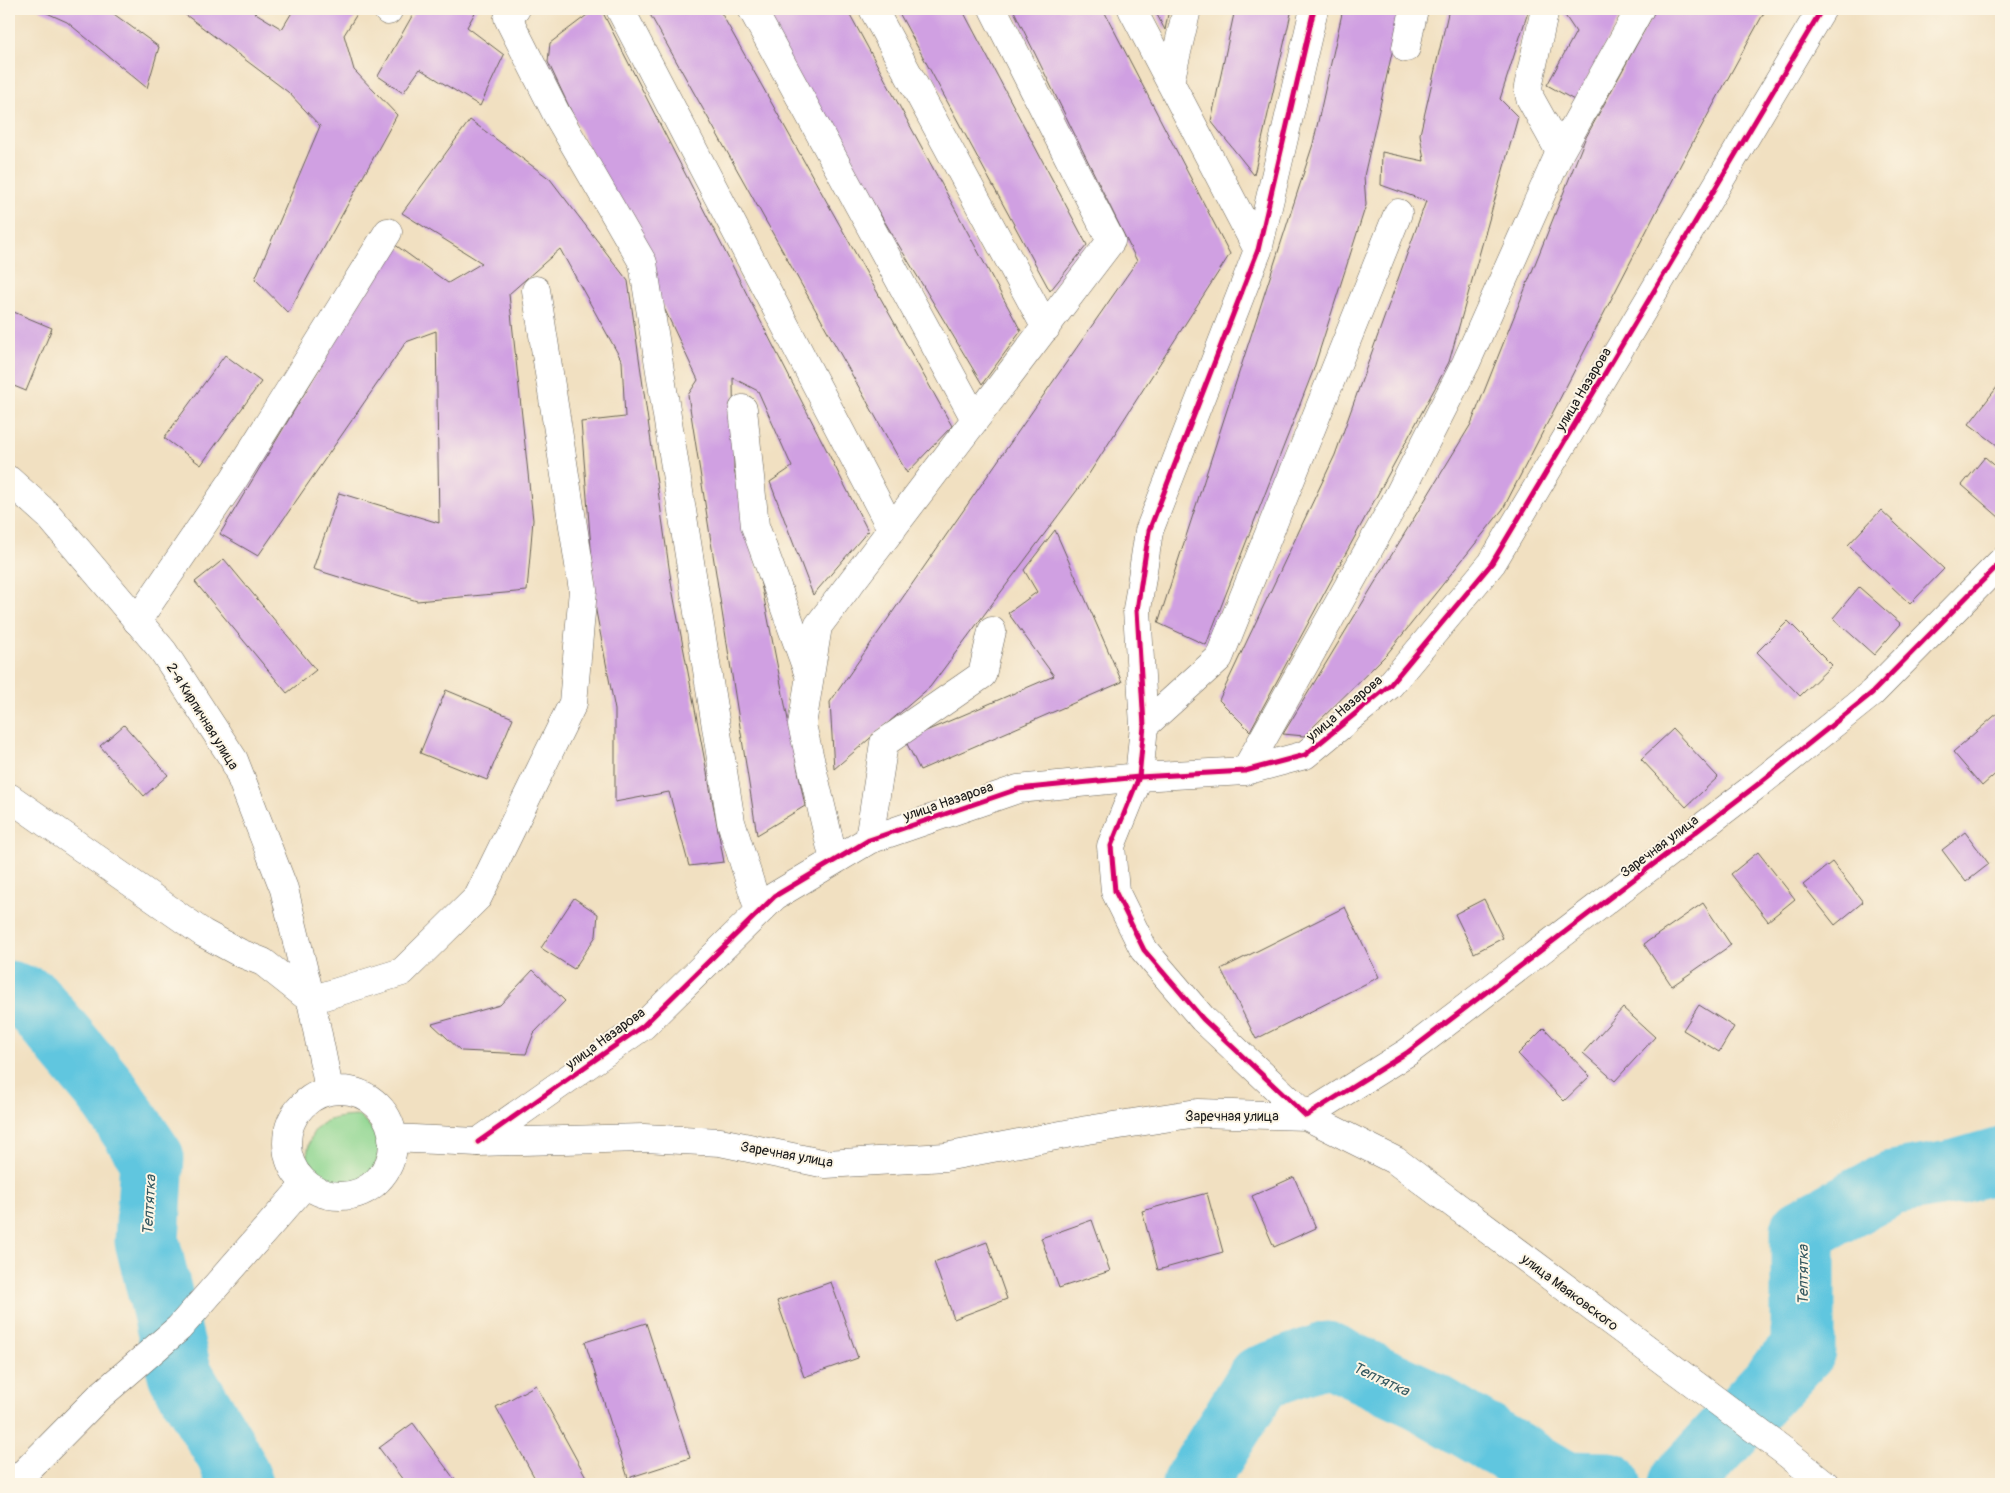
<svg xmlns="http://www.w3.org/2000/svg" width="2010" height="1493" viewBox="0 0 2010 1493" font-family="Pangolin,sans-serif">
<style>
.green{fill:#8ed690;stroke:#557956}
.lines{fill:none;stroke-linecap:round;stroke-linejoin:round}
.river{stroke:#61c6df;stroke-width:65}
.building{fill:#d0a0e2}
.minor-casing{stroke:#676156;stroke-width:29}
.major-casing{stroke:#676156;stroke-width:29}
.minor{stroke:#fff;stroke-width:28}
.major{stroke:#fff;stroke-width:28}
.cycleway-casing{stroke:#fcf5e5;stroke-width:8}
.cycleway{stroke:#d6006c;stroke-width:5}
.labels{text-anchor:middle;stroke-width:4;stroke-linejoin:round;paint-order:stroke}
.street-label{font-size:14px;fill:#1c1c1c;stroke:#fcf5e5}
.water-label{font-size:15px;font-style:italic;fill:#345860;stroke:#fcf5e5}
</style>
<rect width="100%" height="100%" fill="#fcf5e5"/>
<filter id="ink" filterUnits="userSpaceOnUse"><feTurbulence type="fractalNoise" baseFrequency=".02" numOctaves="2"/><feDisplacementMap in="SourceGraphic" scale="10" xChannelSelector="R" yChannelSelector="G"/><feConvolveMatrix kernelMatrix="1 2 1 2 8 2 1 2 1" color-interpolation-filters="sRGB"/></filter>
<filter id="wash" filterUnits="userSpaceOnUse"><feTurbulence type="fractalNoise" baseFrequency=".0096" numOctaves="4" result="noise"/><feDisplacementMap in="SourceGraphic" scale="20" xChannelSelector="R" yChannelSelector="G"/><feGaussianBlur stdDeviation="1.12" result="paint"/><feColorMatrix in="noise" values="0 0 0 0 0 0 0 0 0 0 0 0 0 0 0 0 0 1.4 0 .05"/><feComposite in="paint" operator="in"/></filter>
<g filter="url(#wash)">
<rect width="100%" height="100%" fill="#f1e0c1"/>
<path class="green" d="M359,1116C408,1152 354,1217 311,1167C306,1161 307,1153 309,1145C314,1118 336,1117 359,1116Z"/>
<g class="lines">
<path class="river" d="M9,993L31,1000L106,1090L152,1158L147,1241L180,1374L228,1454L241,1484
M1194,1484L1260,1378L1327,1354L1421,1398L1564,1483L1609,1484
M1680,1484L1803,1350V1230L1892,1183L1956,1172L2001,1159"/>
</g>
<g id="blocks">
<path class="building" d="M38,9H107L159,47L147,88L67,22Z
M178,9H249L282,29L294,9H360L344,35L354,70L397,115L288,313L255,279L320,126L288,92Z
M416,9H477L467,27L504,55L480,106L420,69L403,93L378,76Z
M595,9H601L868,531L813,595L770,482L792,467L758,391L733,378L734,470L763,593L805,806L757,835L688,395L698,380L548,62L550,43Z
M647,9H719L952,426L907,473Z
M757,9H847L1021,331L982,384Z
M897,9H962L1087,245L1050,291Z
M1013,9H1103L1230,254L1087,477L930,687L834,769L830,702L1137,261Z
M1154,9H1169L1165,30Z
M1235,9H1292L1254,175L1211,121Z
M1343,9H1402L1364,176L1366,205L1313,371L1206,645L1158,623L1313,144Z
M1449,9H1529L1500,99L1518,117L1449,362L1250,731L1219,700L1335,455L1426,201L1381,185L1382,152L1424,161L1420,134Z
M1563,9H1624L1576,101L1547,85L1576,32L1562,11Z
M1656,9H1766L1682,162L1503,509L1387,654L1304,736L1283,734L1471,424L1585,139Z
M470,120L550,179L628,281L672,588L724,862L689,866L669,792L615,802V710L596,611L581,422L625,417L622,361L560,249L509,294L533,520L527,591L417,601L313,569L339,493L439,523L436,331L406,342L258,556L220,534L394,244L448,283L482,263L402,213Z
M9,310L52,328L26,391L9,384Z
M225,355L261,382L201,465L164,438Z
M2001,382V448L1969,424Z
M1985,457L2001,471L2000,518L1962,485Z
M1881,510L1944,569L1910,604L1848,545Z
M1055,530L1122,682L920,770L905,740L1054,676L1008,613L1037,592L1024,570Z
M224,559L316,670L287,693L195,582Z
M1859,587L1901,624L1874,655L1833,618Z
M1788,621L1832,665L1800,696L1757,652Z
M446,690L513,718L487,780L420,753Z
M2000,711L2001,769L1982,786L1953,752Z
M124,725L168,775L144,796L100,746Z
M1673,729L1718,777L1686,807L1641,759Z
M1965,832L1989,864L1966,882L1942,850Z
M1758,852L1795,899L1768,921L1731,874Z
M1832,862L1863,902L1835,925L1803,885Z
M574,898L598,914L596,936L574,969L541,948Z
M1484,899L1503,938L1474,953L1455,914Z
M1703,903L1731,945L1672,986L1644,944Z
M1345,907L1379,977L1256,1039L1221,969Z
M533,970L565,1001L534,1033L526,1054L461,1051L432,1024L500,1005Z
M1699,1005L1734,1027L1719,1052L1683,1030Z
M1623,1008L1655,1037L1615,1081L1583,1053Z
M1544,1028L1590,1076L1564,1101L1518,1054Z
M1294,1177L1316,1228L1274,1247L1252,1196Z
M1207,1193L1223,1252L1158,1270L1142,1211Z
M1092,1220L1110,1271L1059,1288L1041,1238Z
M987,1242L1007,1299L954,1319L934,1262Z
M831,1282L858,1358L804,1377L777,1301Z
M646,1323L690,1458L628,1478L585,1342Z
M536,1385L590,1484H538L496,1407Z
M413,1423L458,1484H406L379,1448Z"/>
</g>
</g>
<g filter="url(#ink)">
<use href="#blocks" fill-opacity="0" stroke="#676156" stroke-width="1"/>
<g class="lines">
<g class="minor-casing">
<path id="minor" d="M516,9L508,18L556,113L643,263L731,822L759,911
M620,9L892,530
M752,9L975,419
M873,9L1046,328
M1132,9L1258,250
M1314,9L1258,250L1149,531L1137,610L1144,726L1139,777L1111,846L1115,891L1144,950L1203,1019L1306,1116L1408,1052L1761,782L1872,693L2001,562
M1545,9L1528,87L1530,98L1560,152
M388,11L389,9
M1406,48L1414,9
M1170,82L1187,9
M743,409L755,526L809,675
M137,621L234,479L388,232
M1144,726L1219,658L1398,213
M1245,771L1393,506L1466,363L1560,152L1640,9
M9,797L203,933L240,953L263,962L311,1000L402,972L478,897L573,703L583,590L536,290
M869,840L884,743L982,675L992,631
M834,861L802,725L818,626L1111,241L993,9
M478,1142L643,1026L775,896L869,840L1018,789L1139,777L1245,771L1305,755L1390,685L1492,563L1822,9"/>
</g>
<g class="major-casing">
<path id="major" d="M9,480L49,516L163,651L234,760L284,889L311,1000L329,1089
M287 1143a53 53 0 1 1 106 0a53 53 0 1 1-106 0Z
M392,1138L478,1142L644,1138L720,1142L826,1164L945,1157L1087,1130L1197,1113L1306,1116L1396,1161L1784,1451L1825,1484
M13,1484L100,1396L179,1328L305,1185"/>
</g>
<use href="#minor" class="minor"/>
<use href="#major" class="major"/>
<g class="cycleway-casing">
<path id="cycleway" d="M1314,9L1258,250L1149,531L1137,610L1144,726L1139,777L1111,846L1115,891L1144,950L1203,1019L1306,1116L1408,1052L1761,782L1872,693L2001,562
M478,1142L643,1026L775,896L869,840L1018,789L1139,777L1245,771L1305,755L1390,685L1492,563L1822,9"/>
</g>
<use href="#cycleway" class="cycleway"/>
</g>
</g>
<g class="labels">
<g class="street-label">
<text transform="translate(1583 389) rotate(-59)" y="5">улица Назарова</text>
<text transform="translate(1344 708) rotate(-40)" y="5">улица Назарова</text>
<text transform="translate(203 716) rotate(58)" y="5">2-я Кирпичная улица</text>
<text transform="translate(948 801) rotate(-19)" y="5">улица Назарова</text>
<text transform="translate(1659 846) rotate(-37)" y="5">Заречная улица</text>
<text transform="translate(605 1038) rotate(-36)" y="5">улица Назарова</text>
<text x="1232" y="1121">Заречная улица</text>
<text transform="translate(787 1154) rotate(10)" y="5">Заречная улица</text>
<text transform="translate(1570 1292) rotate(37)" y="5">улица Маяковского</text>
</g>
<g class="water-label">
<text transform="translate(149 1205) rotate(-87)" y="5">Тептятка</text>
<text transform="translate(1803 1275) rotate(-90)" y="5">Тептятка</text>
<text transform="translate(1381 1379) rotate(25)" y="5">Тептятка</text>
</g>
</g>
<rect width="2010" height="1493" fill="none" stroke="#fcf5e5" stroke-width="30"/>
</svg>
